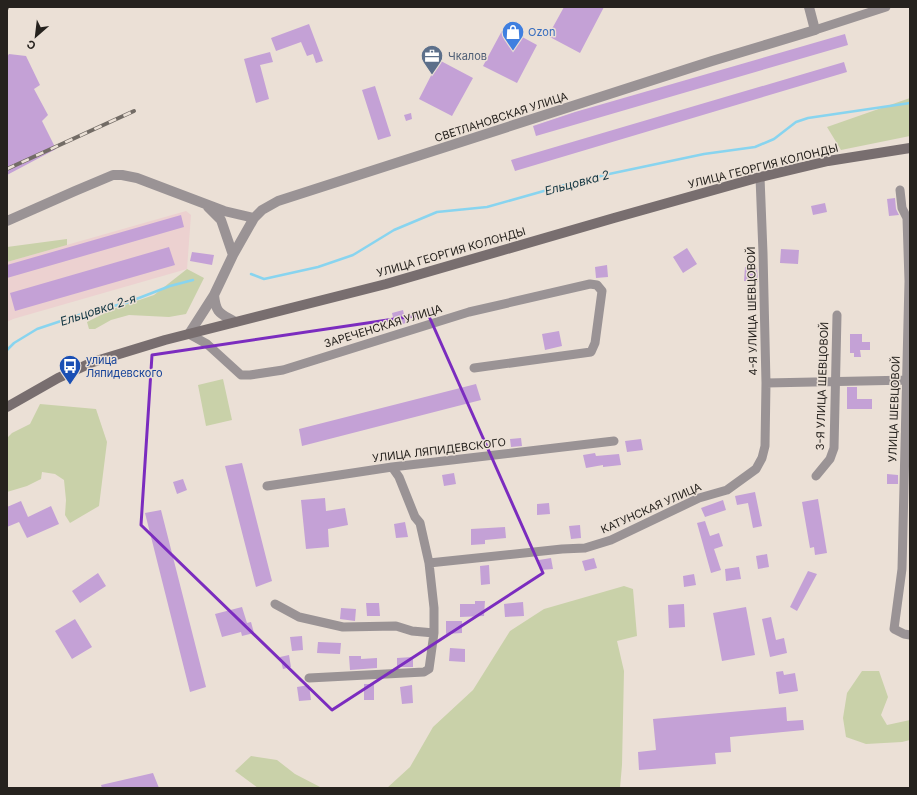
<svg xmlns="http://www.w3.org/2000/svg" width="917" height="795" viewBox="0 0 917 795" font-family="Inter,sans-serif">
<style>
.industrial{fill:#ecd1d0}
.green{fill:#c9d1a9}
.lines{fill:none;stroke-linecap:round;stroke-linejoin:round}
.stream{stroke:#88d4ef;stroke-width:2.5}
.building{fill:#c4a1d6}
.minor{stroke:#9a9395;stroke-width:9}
.tertiary{stroke:#9a9395;stroke-width:10}
.secondary{stroke:#786e6f;stroke-width:10}
.rail-casing{stroke:#736c66;stroke-width:4}
.rail{stroke:#ebe0d6;stroke-width:2.5;stroke-dasharray:8;stroke-linecap:butt}
.marked{fill:none;stroke:#7b2cbf;stroke-width:3;stroke-linejoin:round}
.labels{text-anchor:middle;stroke-width:3;stroke-linejoin:round;paint-order:stroke}
.shop-label{font-size:11px;fill:#366cbe;stroke:#ebe0d6;text-anchor:start}
.service-label{font-size:11px;fill:#4e5e75;stroke:#ebe0d6;text-anchor:start}
.street-label{font-size:11px;fill:#26221e;stroke:#ebe0d6}
.transit-label{font-size:11px;fill:#164399;stroke:#ebe0d6;text-anchor:start}
.water-label{font-size:12px;font-style:italic;fill:#103440;stroke:#ebe0d6}
</style>
<rect width="100%" height="100%" fill="#ebe0d6"/>
<path class="industrial" d="M186,211L191,215L187,269L13,319L7,322V262Z"/>
<path class="green" d="M910,98V136L841,150L827,127Z
M67,239V245L7,262V247Z
M187,269L204,278L186,314L169,317L129,315L111,320L95,329H89L87,322L113,309L154,295Z
M223,379L232,420L206,426L198,385Z
M40,404L96,409L107,442L99,506L70,523L65,515L66,500L64,480L55,474L42,472L41,479L27,486L7,492V438L12,433L30,424Z
M624,586L633,589L637,636L617,641L624,671L622,765L620,788H387L410,767L433,727L473,690L510,631L544,609Z
M862,671H879L888,697L881,715L887,725L910,720V740L902,742L866,744L846,737L843,718L847,693Z
M251,756L277,760L295,774L322,788H258L235,771Z"/>
<g class="lines">
<path class="stream" d="M251,274L264,279L318,267L353,255L394,230L437,212L487,207L565,185L609,174L704,154L755,147L774,139L796,122L808,118L910,103
M7,350L14,343L37,329L88,312L126,303L170,286L193,280"/>
</g>
<path class="building" d="M564,7H604L580,53L548,36Z
M309,24L323,61L316,63L313,54L307,56L301,42L276,51L271,38Z
M504,27L537,45L517,83L483,66Z
M845,34L848,45L536,136L533,126L575,112Z
M270,52L273,62L260,65L269,99L256,103L244,59Z
M9,54L26,56L40,85L34,89L48,115L42,121L56,149L7,175V57Z
M439,60L473,78L452,116L419,99Z
M844,62L847,72L515,171L511,160Z
M375,86L391,136L378,140L362,90Z
M411,113L412,119L406,121L404,115Z
M895,198L896,209L899,215L889,216L887,199Z
M825,203L827,212L813,215L811,206Z
M181,215L184,227L7,278V265Z
M169,247L175,265L15,311L10,293Z
M687,248L697,264L683,273L673,257Z
M781,249L799,250L798,264L780,263Z
M192,252L214,255L212,265L190,261Z
M607,265L608,277L596,278L595,267Z
M745,267L757,268L758,282L744,281Z
M437,308L438,315L432,317L430,309Z
M403,310L406,323L395,326L392,313Z
M559,331L562,346L545,350L542,334Z
M850,334H862V342H870V350H860L861,357H854V353H850Z
M476,384L481,400L302,446L299,429Z
M847,387H857V399H872V409H847Z
M521,438L522,446L511,447L510,439Z
M641,439L643,450L627,452L625,441Z
M595,453L596,456L619,454L621,465L603,467V465L586,468L583,455Z
M242,463L272,581L256,587L225,466Z
M454,473L456,484L444,486L442,475Z
M887,474L898,475V484H887Z
M183,479L187,490L177,494L173,482Z
M755,492L762,526L753,528L748,503L737,505L735,496Z
M325,498L326,511L345,508L348,525L328,529L329,547L306,549L301,500Z
M818,499L827,553L815,555L814,547L810,548L802,502Z
M723,500L726,510L705,517L701,508Z
M21,501L28,517L51,506L59,524L27,538L19,522L7,527V507Z
M549,503L550,514L537,515V504Z
M161,510L206,687L190,692L145,513Z
M705,521L710,536L719,533L723,546L714,549L721,570L711,573L697,523Z
M405,522L408,537L396,538L394,524Z
M580,525L581,538L571,539L569,526Z
M505,527L506,538L485,540V544L471,545V529Z
M767,554L769,567L758,569L756,556Z
M551,558L553,569L540,570L539,560Z
M594,558L597,568L585,571L582,561Z
M489,565L490,584L481,585L480,566Z
M739,567L741,579L726,581L725,569Z
M808,571L817,574L797,611L790,607Z
M98,573L106,586L80,603L72,591Z
M694,574L696,585L684,587L683,576Z
M475,601H485L484,616L460,617V604H475Z
M523,602L524,616L505,617L504,604Z
M366,603H379L380,616H367Z
M684,604L685,627L669,628L668,605Z
M242,607L247,623L251,622L254,633L242,636L241,632L222,637L215,614Z
M746,607L755,655L722,661L713,613Z
M341,608L356,609L355,621L340,619Z
M771,617L776,640L784,638L787,653L770,657L762,619Z
M75,619L92,647L72,659L55,631Z
M446,621H462V633L446,634Z
M302,636L303,650L292,651L290,637Z
M318,642L341,643L340,654L317,653Z
M450,648L465,649V662L449,661Z
M289,655L291,667L283,669L280,657Z
M349,656H361V659L377,658V668L350,670Z
M413,657V667H397V658Z
M783,671L784,675L795,673L798,691L779,694L776,672Z
M364,684H374V700H364Z
M309,685L311,700L299,701L297,687Z
M412,685L413,703L402,704L400,687Z
M786,707L787,721L803,720L804,730L730,737L731,752L715,753L716,764L639,770L638,752L656,750L653,719Z
M153,773L159,788H102L101,785Z"/>
<g class="lines">
<path class="minor" d="M815,30L886,7
M900,190L902,208L907,218L909,281L902,569L894,629L904,634L910,635
M189,334L207,344L241,375H250L283,370L469,312L590,284L597,285L602,291L595,343L591,352L474,368
M766,383L910,380
M816,476L830,459L834,448L837,315
M267,486L392,467L614,441
M429,563L562,549L585,548L611,540L699,498L727,490L756,469L762,458L765,446L766,383L763,253L760,177
M275,604L299,617L343,627L396,626L412,631L434,633
M309,678L424,672L429,669L434,633V608L429,563L420,523L415,517L399,477L392,467"/>
<path class="tertiary" d="M208,207L221,220L233,255
M7,221L75,191L113,175H122L137,178L224,211L254,218
M214,295C216,314 220,313 235,322
M189,334L214,295L233,255L254,218L262,210L278,201L712,61L815,30L809,7"/>
<path class="secondary" d="M7,407L58,378L93,362L165,340L386,284L614,218L760,177L828,161L910,148"/>
<g class="rail-casing">
<path id="rail" d="M7,8V7
M7,169L134,111"/>
</g>
<use href="#rail" class="rail"/>
</g>
<path class="marked" d="M428,314L543,573L332,710L141,525L152,355Z"/>
<defs>
<g id="shop-pin" transform="scale(1.15)"><path d="M0 17L-7.5 6A9.5 9.5 0 1 1 7.5 6Z" fill="#3f7fe0" stroke="#ebe0d6"/><path d="M-5-2.5h2.3a2.7 3.5 0 0 1 5.4 0H5L5.5 6h-11ZM-1.5-2.5h3a1.5 2.3 0 0 0-3 0Z" fill="#fff"/></g>
<g id="office-pin" transform="scale(1.15)"><path d="M0 17L-7.5 6A9.5 9.5 0 1 1 7.5 6Z" fill="#5c6f8a" stroke="#ebe0d6"/><path d="M-6-3h4V-5.5h4V-3h4V5H-6ZM-1-4.5V-3h2v-1.5ZM-6 0V1H6V0Z" fill="#fff"/></g>
<g id="bus-pin" transform="scale(1.15)"><path d="M0 17L-7.5 6A9.5 9.5 0 1 1 7.5 6Z" fill="#1a4fb4" stroke="#ebe0d6"/><path d="M-5-6H5V4H4V6H2V4H-2V6H-4V4H-5ZM-3.5-4V0h7V-4ZM-3.5 1.2v1.5H-2V1.2ZM2 1.2v1.5H3.5V1.2Z" fill="#fff"/></g>
</defs>
<g fill-rule="evenodd">
<use href="#shop-pin" x="513" y="32"/>
<use href="#office-pin" x="432" y="56"/>
<use href="#bus-pin" x="70" y="366"/>
</g>
<g class="labels">
<g class="shop-label">
<text x="528" y="36">Ozon</text>
</g>
<g class="service-label">
<text x="448" y="60">Чкалов</text>
</g>
<g class="street-label">
<text transform="translate(501 117) rotate(-18)" y="4">СВЕТЛАНОВСКАЯ УЛИЦА</text>
<text transform="translate(763 166) rotate(-14)" y="4">УЛИЦА ГЕОРГИЯ КОЛОНДЫ</text>
<text transform="translate(451 252) rotate(-16)" y="4">УЛИЦА ГЕОРГИЯ КОЛОНДЫ</text>
<text transform="translate(752 311) rotate(-91)" y="4">4-Я УЛИЦА ШЕВЦОВОЙ</text>
<text transform="translate(383 326) rotate(-17)" y="4">ЗАРЕЧЕНСКАЯ УЛИЦА</text>
<text transform="translate(822 386) rotate(-88)" y="4">3-Я УЛИЦА ШЕВЦОВОЙ</text>
<text transform="translate(894 409) rotate(-88)" y="4">УЛИЦА ШЕВЦОВОЙ</text>
<text transform="translate(439 450) rotate(-7)" y="4">УЛИЦА ЛЯПИДЕВСКОГО</text>
<text transform="translate(651 508) rotate(-24)" y="4">КАТУНСКАЯ УЛИЦА</text>
</g>
<g class="transit-label">
<text x="86" y="364">улица<tspan x="86" dy="13">Ляпидевского</tspan></text>
</g>
<g class="water-label">
<text transform="translate(577 183) rotate(-15)" y="4">Ельцовка 2</text>
<text transform="translate(98 310) rotate(-18)" y="4">Ельцовка 2-я</text>
</g>
</g>
<rect width="917" height="795" fill="none" stroke="#26221e" stroke-width="16"/>
<g transform="translate(36 36) rotate(208)" stroke="#ebe0d6" stroke-width="3" paint-order="stroke">
<path d="M0-3L7 15L0 10L-7 15Z" fill="#26221e"/>
<text y="-6" font-size="11" font-weight="bold" text-anchor="middle" fill="#26221e">С</text>
</g>
</svg>
